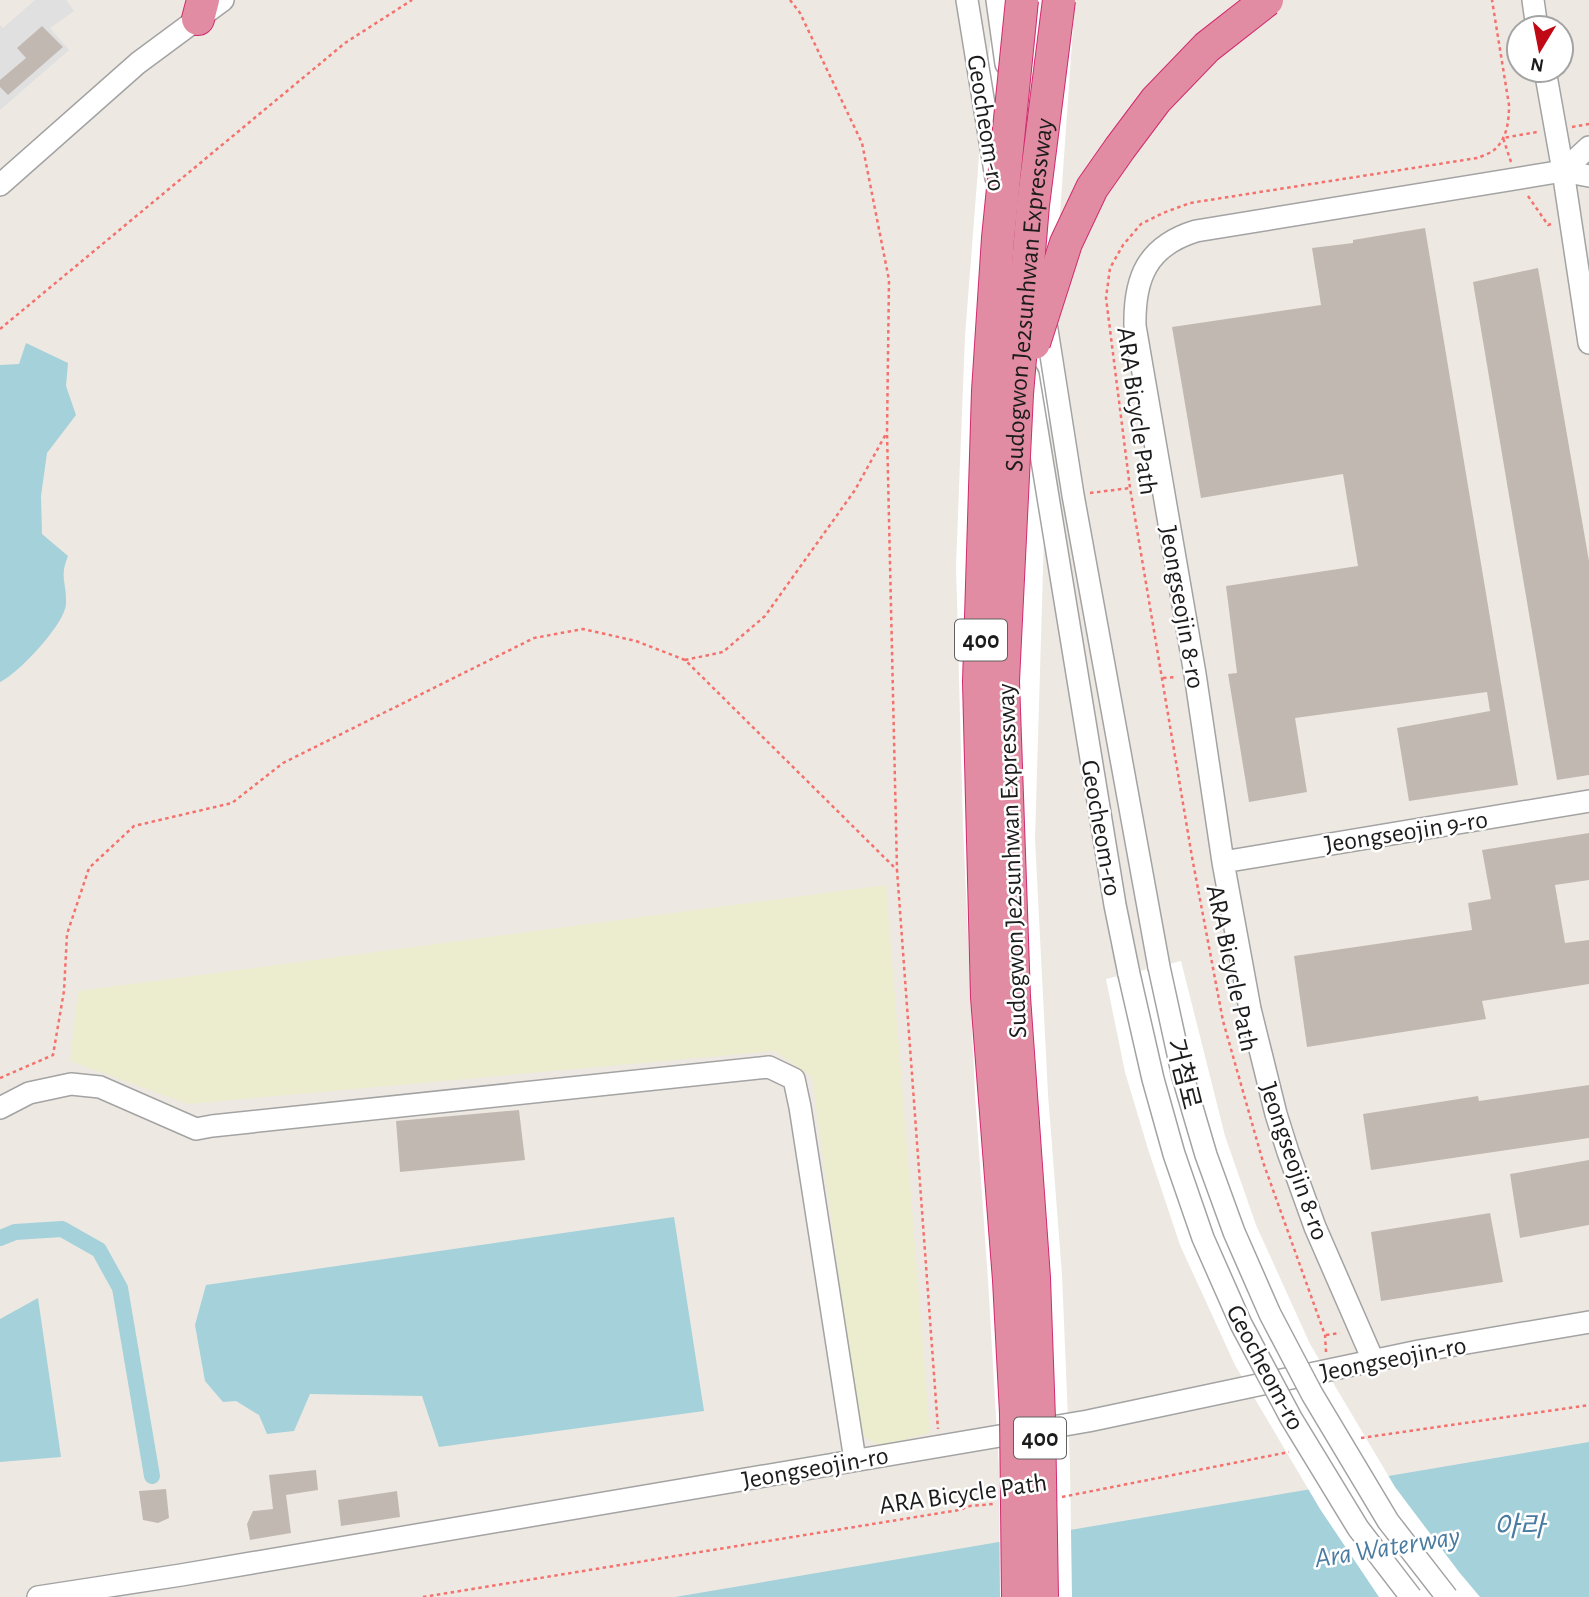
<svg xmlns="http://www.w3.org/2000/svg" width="1589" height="1597" viewBox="0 0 1589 1597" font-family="'Alegreya Sans','Noto Sans KR',sans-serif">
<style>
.farmland{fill:#ececce}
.parking{fill:#e0e0e0}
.water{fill:#a4d1da}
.pier{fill:#fff}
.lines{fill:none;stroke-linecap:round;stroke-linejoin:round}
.canal{stroke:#a4d1da;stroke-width:16}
.building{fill:#c2b8b2}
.minor-casing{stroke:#a3a3a3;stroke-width:24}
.highway-casing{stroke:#d02b6f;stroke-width:34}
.path{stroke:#f4716d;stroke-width:2.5;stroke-dasharray:3.5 3.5;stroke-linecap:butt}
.minor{stroke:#fff;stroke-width:21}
.highway{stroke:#e28ca3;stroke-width:32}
.minor-bridge-casing{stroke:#a3a3a3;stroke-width:24;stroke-linecap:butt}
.highway-bridge-casing{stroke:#d02b6f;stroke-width:34;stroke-linecap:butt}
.minor-bridge{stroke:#fff;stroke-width:21}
.highway-bridge{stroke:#e28ca3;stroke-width:32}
.labels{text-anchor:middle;stroke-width:5;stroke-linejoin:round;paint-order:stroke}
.shield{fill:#fff;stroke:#606060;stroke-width:2}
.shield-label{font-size:24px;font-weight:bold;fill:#1c1c1c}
.street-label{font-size:26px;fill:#1c1c1c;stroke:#fff}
.water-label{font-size:28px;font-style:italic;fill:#4a7ba0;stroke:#fff}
</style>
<rect width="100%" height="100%" fill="#ede9e2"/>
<path class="farmland" d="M886,885L930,1433L880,1446L862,1436L857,1410L812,1077L774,1051L188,1104L70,1061L78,991Z"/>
<path class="parking" d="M35,0H66L74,11L50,28L69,50L0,110V25L3,28Z"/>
<path class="water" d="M26,343L68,363L66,386L76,415L47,453L41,496L42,534L68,556C59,578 67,583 66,604C65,624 18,674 0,682V365L19,364Z
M674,1217L704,1411L439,1447L422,1396L310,1394L294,1431L267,1434L259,1415L236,1401L223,1402L205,1381L195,1325L206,1285Z
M38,1298L61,1457L0,1462V1319Z
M1589,1442V1597H675Z"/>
<path class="pier" d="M995,0H1075L1058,242L1067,282L1059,320L1047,436L1035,839L1048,1094L1062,1275L1070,1466L1072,1597H1000L999,1468L988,1280L975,1095L963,826L956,566L965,336L982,118Z
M1181,961L1225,1136L1256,1225L1310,1344L1395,1487L1459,1572L1480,1597H1379L1320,1509L1235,1365L1180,1245L1148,1149L1125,1072L1106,979Z"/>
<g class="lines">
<path class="canal" d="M0,1238L15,1232L62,1229L99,1250L120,1288L152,1476"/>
</g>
<path class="building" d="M42,26L63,47L8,95L0,87V80L26,58L17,48Z
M1425,228L1518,785L1409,801L1397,728L1490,711L1487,692L1295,718L1307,792L1249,802L1228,674L1237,673L1226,586L1358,566L1343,474L1201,498L1172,327L1321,305L1312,248L1353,243V240Z
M1538,268L1589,561V775L1557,780L1473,282Z
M1589,833V880L1555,885L1565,943L1589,940V984L1482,1001L1486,1019L1307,1047L1294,956L1472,930L1468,903L1491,899L1482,850Z
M1589,1085V1138L1371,1170L1363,1114L1478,1096L1479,1101Z
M519,1110L525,1160L400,1172L396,1121Z
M1589,1160V1225L1520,1238L1510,1174Z
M1490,1213L1503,1282L1381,1301L1371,1232Z
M316,1470L318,1490L286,1495L291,1533L250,1540L247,1524L253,1511L273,1509L269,1475Z
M166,1489L169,1518L158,1523L143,1520L139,1491Z
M397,1491L400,1517L341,1526L338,1500Z"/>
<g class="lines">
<g class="minor-casing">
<path id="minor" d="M967,0L996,178
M997,0L1006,64
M1533,0L1537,28
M1545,70L1563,171L1589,343
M1563,171L1589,147
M0,185L138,63L223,0
M1045,317L1073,495L1159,967
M1028,375L1115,905L1129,974
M1223,862L1589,801
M0,1108L29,1093L71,1084L100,1087L196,1129L212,1126L769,1067L794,1079L800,1107L855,1460
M1373,1360L1315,1227L1288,1152L1276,1114L1250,1009L1223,862L1195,674L1135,326C1134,278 1147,246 1196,231L1563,171L1589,176
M38,1597L181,1575L1088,1421L1419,1351L1589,1322"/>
</g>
<g class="highway-casing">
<path id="highway" d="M198,19L203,0"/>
</g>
<path class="path" d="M790,0L800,13L862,143L889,280L887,432L897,870
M1572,127L1589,124
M1511,162L1503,138L1537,132
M1528,196L1548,225L1551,224
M0,329L345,43L412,0
M1090,493L1130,488
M685,660L723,652L765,616L855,490L887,432
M1163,678L1177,677
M0,1078L53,1055L64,991L67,934L89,868L134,826L232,803L283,763L534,638L583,629L636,641L685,660L897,870L938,1429
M1326,1335L1340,1333
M1326,1352L1325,1335L1263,1162L1223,1021L1192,857L1130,488L1106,298L1110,268L1123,245L1141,224L1163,213L1190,203L1477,158C1482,156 1489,154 1494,150C1507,139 1509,121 1509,105L1492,0
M1361,1438L1589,1405
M1062,1497L1289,1452
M423,1597L959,1510L970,1506L993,1504"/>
<use href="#minor" class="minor"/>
<use href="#highway" class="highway"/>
<g class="minor-bridge-casing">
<path id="minor-bridge" d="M1159,967L1183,1077L1206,1155L1234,1232L1270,1314L1312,1394L1388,1521L1447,1597
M1129,974L1153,1079L1174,1154L1203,1238L1241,1324L1291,1418L1358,1528L1411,1597"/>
</g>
<g class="highway-bridge-casing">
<g id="highway-bridge">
<path d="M1034,343L1066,243L1092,188L1120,148L1156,100L1207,47L1267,0"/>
<path d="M1018,1597L1016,1413L1009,1280L987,997L979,682L988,391L998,238L1022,0"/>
<path id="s1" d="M1042,1597L1039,1419L1034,1278L1014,997L1003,681L1017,394L1033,205L1059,0"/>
</g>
</g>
<use href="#minor-bridge" class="minor-bridge"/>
<use href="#highway-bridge" class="highway-bridge"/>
</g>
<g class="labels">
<g class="shield">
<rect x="955" y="619.5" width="52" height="41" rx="5"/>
<rect x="1014" y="1417.5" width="52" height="41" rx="5"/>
</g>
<g class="shield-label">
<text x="981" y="648">400</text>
<text x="1040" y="1446">400</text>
</g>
<g class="street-label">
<text transform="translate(987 123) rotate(81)" y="9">Geocheom-ro</text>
<text dy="9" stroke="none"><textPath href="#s1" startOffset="1304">Sudogwon Je2sunhwan Expressway</textPath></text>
<text transform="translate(1138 411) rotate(82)" y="9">ARA Bicycle Path</text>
<text transform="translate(1183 607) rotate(80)" y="9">Jeongseojin 8-ro</text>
<text transform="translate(1102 828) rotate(80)" y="9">Geocheom-ro</text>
<text transform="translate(1406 831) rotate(-9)" y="9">Jeongseojin 9-ro</text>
<text transform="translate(1011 861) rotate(-92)" y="9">Sudogwon Je2sunhwan Expressway</text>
<text transform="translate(1233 968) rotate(78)" y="9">ARA Bicycle Path</text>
<text transform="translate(1184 1074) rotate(76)" y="9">거첨로</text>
<text transform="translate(1295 1161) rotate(71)" y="9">Jeongseojin 8-ro</text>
<text transform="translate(1393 1358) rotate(-11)" y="9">Jeongseojin-ro</text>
<text transform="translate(1266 1367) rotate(62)" y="9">Geocheom-ro</text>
<text transform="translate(815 1467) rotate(-10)" y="9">Jeongseojin-ro</text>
<text transform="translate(963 1493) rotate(-8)" y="9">ARA Bicycle Path</text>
</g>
<g class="water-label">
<text x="1519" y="1536">아라</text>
<text transform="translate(1387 1546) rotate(-9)" y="10">Ara Waterway</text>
</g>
</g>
<g transform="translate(1540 49) rotate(190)"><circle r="33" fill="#ffffff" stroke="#a4a4a4" stroke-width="2"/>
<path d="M0-5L12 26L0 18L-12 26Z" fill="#c10815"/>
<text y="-10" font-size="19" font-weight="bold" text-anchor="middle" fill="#1c1c1c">N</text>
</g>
</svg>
